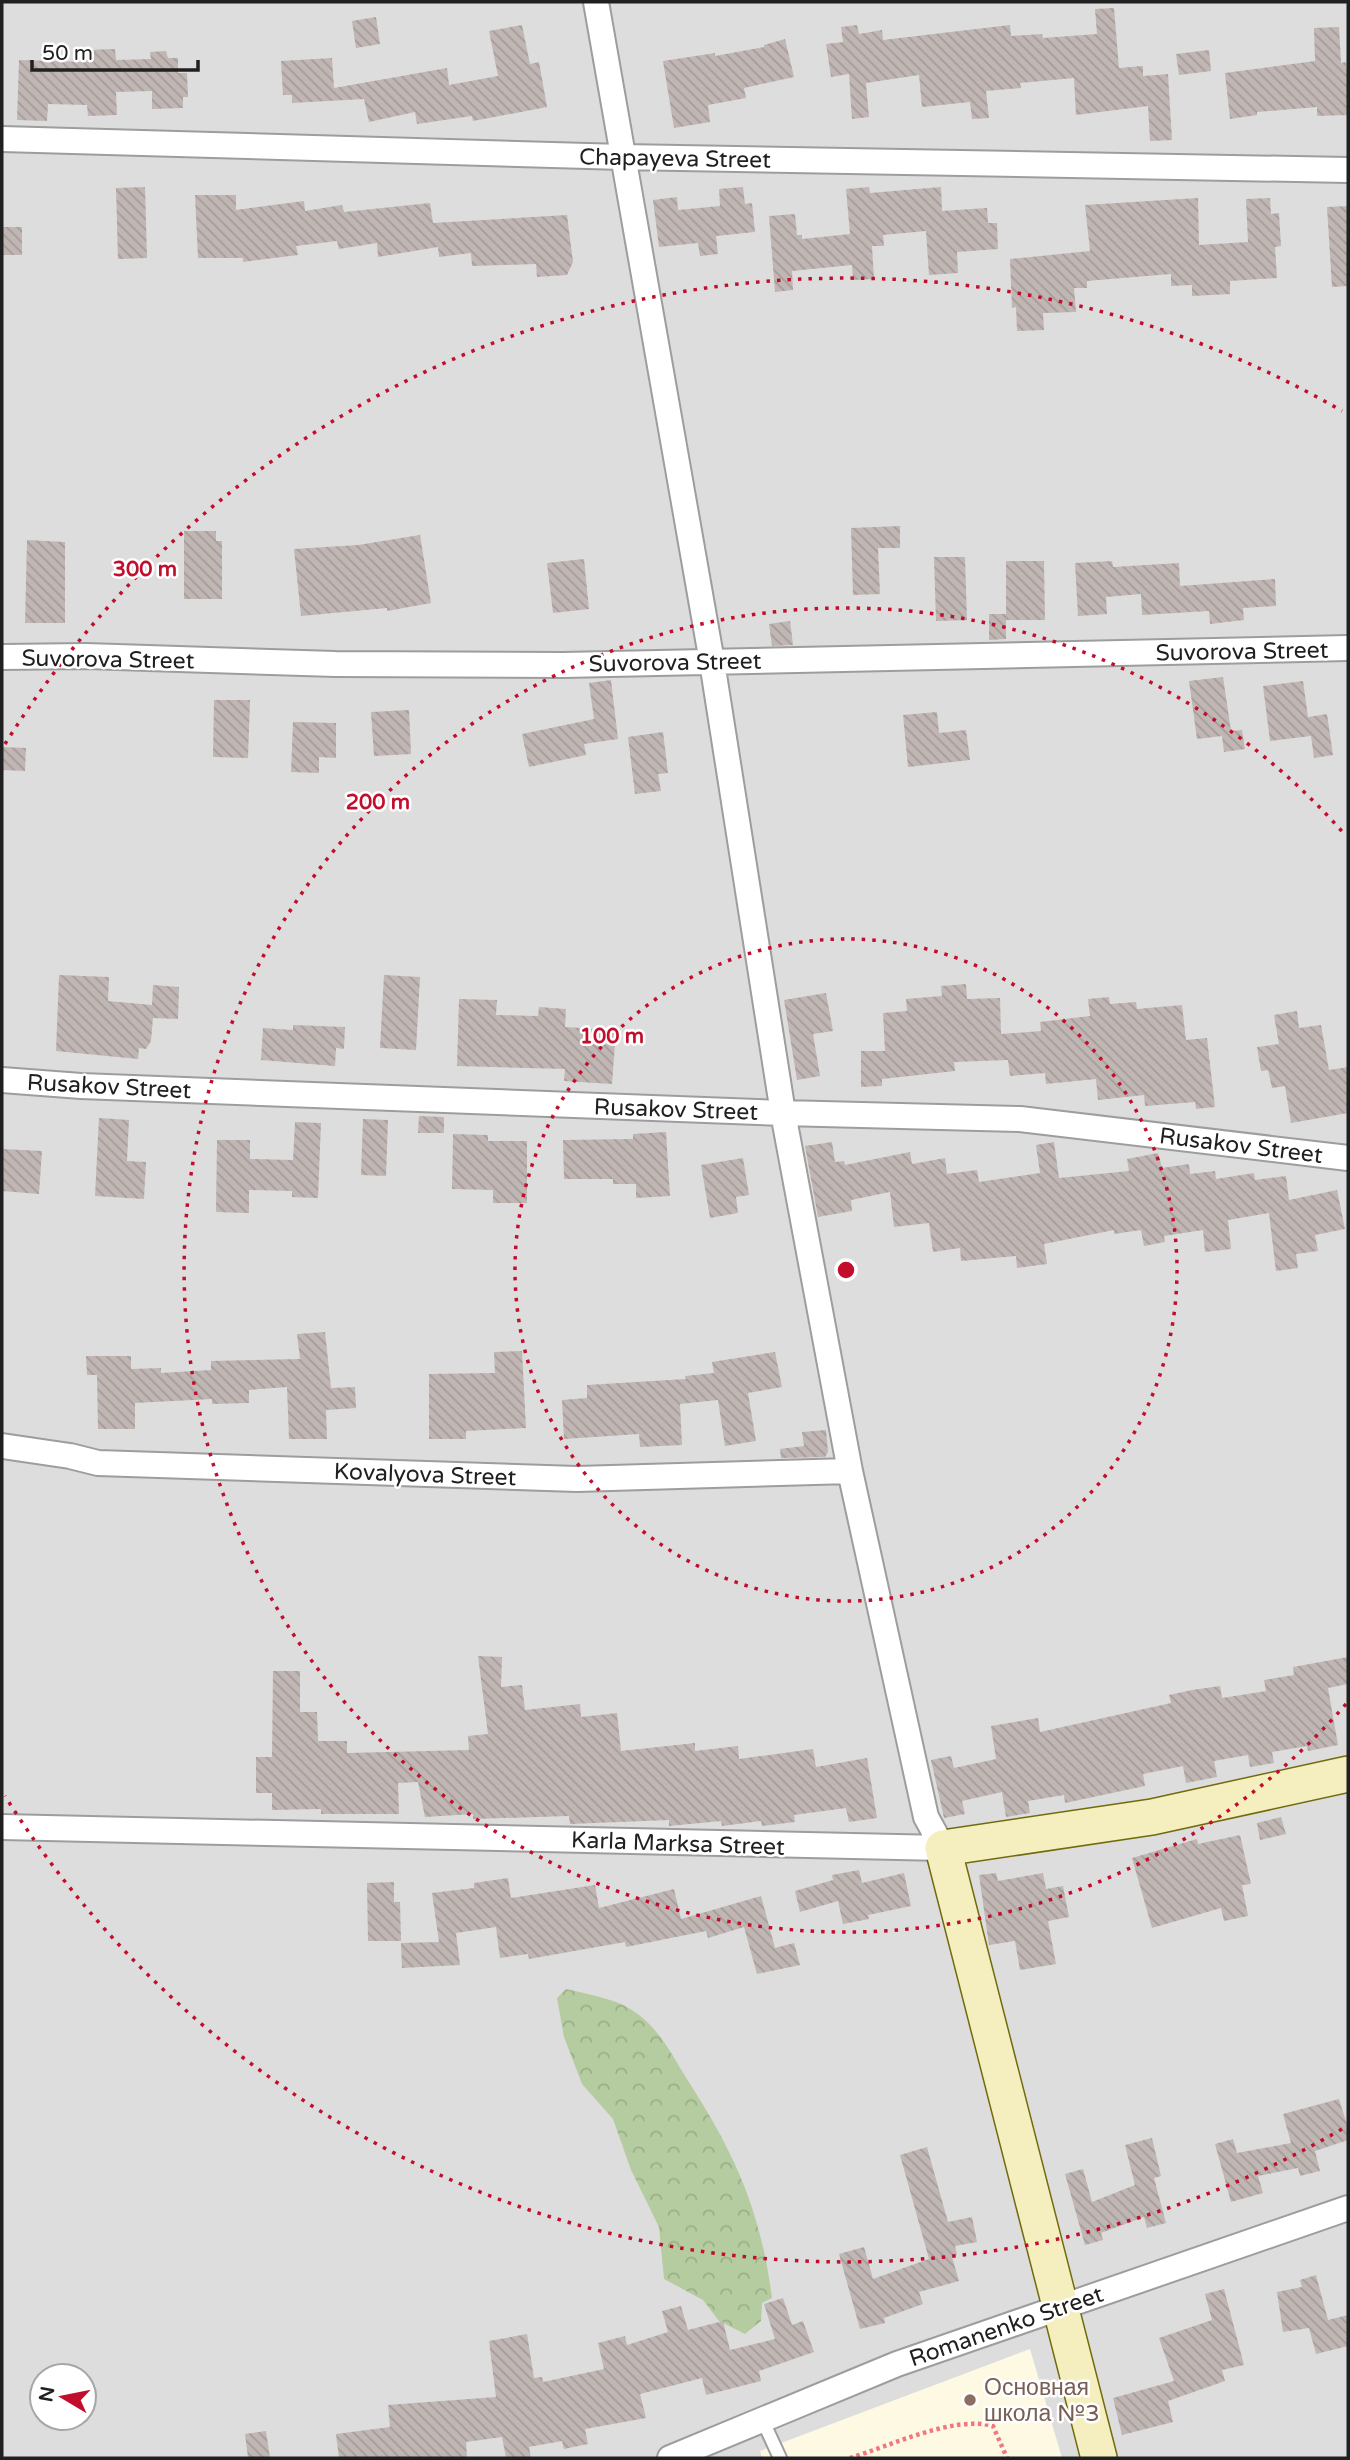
<svg xmlns="http://www.w3.org/2000/svg" width="1350" height="2460" viewBox="0 0 1350 2460" font-family="'Varela Round',sans-serif">
<style>
.residential{fill:#dedddd;fill-rule:evenodd}
.education{fill:#fdf9e3}
.forest{fill:url(#forest-crowns)}
.building{fill:url(#building-back-hatch)}
.lines{fill:none;stroke-linecap:round;stroke-linejoin:round}
.lane-casing{stroke:#9d9d9d;stroke-width:16}
.street-casing{stroke:#9d9d9d;stroke-width:28}
.secondary-casing{stroke:#716b0d;stroke-width:38}
.path{stroke:#f0777f;stroke-width:4.5;stroke-dasharray:3.5 3.5;stroke-linecap:butt}
.lane{stroke:#fff;stroke-width:12}
.street{stroke:#fff;stroke-width:24}
.secondary{stroke:#f5efbf;stroke-width:35}
.ring{fill:none;stroke:#c20e2c;stroke-width:3.5;stroke-dasharray:3.5 7}
.education-dot{fill:#8d6e63;stroke:#fff;stroke-width:2.5}
.labels{text-anchor:middle;stroke-width:5;stroke-linejoin:round;paint-order:stroke}
.street-label{font-size:23px;fill:#202020;stroke:#fff}
.education-label{font-size:23px;fill:#785e54;stroke:#fff;text-anchor:start}
.centre{fill:#c20e2c;stroke:#fff;stroke-width:3.5}
.ring-label{font-size:21px;text-anchor:middle;font-weight:bold;fill:#c20e2c;stroke:#fff;stroke-width:5;stroke-linejoin:round;paint-order:stroke}
</style>
<defs>
<pattern id="forest-crowns" width="20" height="18" patternUnits="userSpaceOnUse" patternTransform="scale(1.75)"><rect width="20" height="18" fill="#b4cc9f"/><path d="M2 6a3 3 0 1 1 6 0M12 15a3 3 0 1 1 6 0" fill="none" stroke="#9aaf89"/></pattern>
<pattern id="building-back-hatch" width="6" height="6" patternUnits="userSpaceOnUse" patternTransform="scale(1.75)"><rect width="6" height="6" fill="#c0b6b4"/><path d="M-1 5l2 2M0 0l6 6M5-1l2 2" fill="none" stroke="#a59c9a"/></pattern>
</defs>
<rect width="100%" height="100%" fill="#f0ebe7"/>
<path class="residential" d="M2,2H1348V2458H2ZM42,2376H84V2418H42Z"/>
<path class="education" d="M1030,2349L1062,2458H762L760,2451Z"/>
<path class="forest" d="M566,1989C587,1994 613,1998 632,2010C657,2026 670,2051 685,2076C734,2152 760,2207 772,2298L762,2303L761,2321L745,2334L719,2321L703,2300L664,2279L659,2227L631,2170L613,2119L582,2084L564,2037L557,1998Z"/>
<path class="building" d="M1114,8L1119,68L1143,66V76L1168,74L1172,140L1150,141L1148,106L1076,115L1074,78L1020,83L1021,88L986,91L989,118L972,119L970,102L922,107L919,75L866,83L869,117L852,119L849,74L831,77L826,44L843,42L841,27L857,25L859,34L882,30L883,40L1010,25L1011,36L1042,34L1043,38L1097,34L1095,9Z
M376,17L380,44L356,48L352,21Z
M522,25L530,64L539,62L547,107L473,121L472,116L417,124L415,112L369,122L364,99L292,103V95H283L281,61L332,58L334,88L447,68L449,85L498,76L489,31Z
M1339,27L1341,63L1346,62L1348,80V115L1317,116V107L1257,112V115L1230,119L1225,73L1315,61L1314,28Z
M785,39L794,77L744,88L746,98L708,105L710,122L674,128L663,61L715,53V56L764,47V45Z
M115,49L116,60L151,59L150,52L166,51L168,58H178V73H187L188,97H183V108L152,109V91L116,92L117,115L88,116L87,105L48,104L47,121L17,120L19,60L86,62V50Z
M1209,50L1211,71L1179,75L1176,54Z
M145,187L147,258L118,259L116,188Z
M743,187L745,204L752,203L755,232L716,236L718,254L700,256L698,243L659,247L653,200L677,197L678,210L720,206L719,189Z
M869,187L870,193L941,187L942,211L987,208L988,223H997L998,249L957,252L958,273L929,275L926,231L883,235L884,246H872L874,279L853,280L852,265L792,271L793,290L775,292L769,216L795,214L797,235H802V239L850,234L846,189Z
M195,195H236V210L304,201L305,211L342,205L344,212L430,203L433,223L567,215L573,262L567,275L537,277L536,264L472,266L471,253L439,257L438,247L378,257L377,243L339,249L337,241L296,246L298,255L243,262V258H198Z
M1198,198L1199,245L1248,242L1246,199L1270,198L1271,214L1279,213L1281,246L1275,247L1277,278L1230,281V294L1192,296V285L1171,286V274L1087,281V288H1074L1076,312L1043,313L1044,330L1017,331L1016,307L1012,308L1010,259L1090,251L1085,205Z
M1348,206V286L1332,287L1327,207Z
M2,227H22V255H2Z
M900,526V548H878L880,594L853,595L851,528Z
M184,531H216V541H222V599H184Z
M420,535L431,603L387,611V608L301,616L294,549L358,545Z
M27,540L65,542V623H25Z
M934,557H965L967,620L936,621Z
M584,559L589,609L553,613L547,563Z
M1006,561H1044L1045,620H1006Z
M1112,561L1113,567L1179,563L1180,586L1275,579L1276,606L1243,608L1244,620L1210,624L1209,611L1142,615L1141,594L1106,597L1107,614L1078,616L1075,563Z
M989,614H1006V639L989,640Z
M790,621L793,645L772,646L769,624Z
M1223,677L1231,731L1242,730L1245,749L1224,752L1222,736L1197,739L1189,681Z
M611,680L618,739L584,744L586,755L529,767L522,734L594,719L589,683Z
M1303,681L1308,717L1327,714L1333,755L1314,758L1311,736L1270,741L1263,686Z
M214,700H250L248,758L213,757Z
M409,710L411,754L374,756L371,712Z
M937,712L939,733L966,730L970,760L908,767L903,715Z
M293,722L336,723V758L319,757V773L291,772Z
M663,732L668,773L658,774L661,791L635,794L628,737Z
M2,747L26,748L25,771L2,770Z
M59,975L109,977L108,1001L152,1005L153,985L179,987L178,1019L153,1018L151,1041L146,1049L139,1048L138,1059L56,1051Z
M384,975L420,977L416,1050L380,1048Z
M966,984L967,999L1000,998L1001,1034L1041,1031L1040,1022L1090,1016L1088,999L1109,997L1110,1004L1136,1002L1137,1009L1182,1005L1186,1040L1207,1038L1215,1107L1196,1109L1195,1102L1145,1106L1144,1095L1098,1100L1096,1079L1046,1084L1045,1073L1010,1076L1008,1060L954,1062L955,1071L882,1079V1086L861,1087V1051H885L883,1013L907,1011L906,999L942,996L941,986Z
M826,993L833,1031L813,1034L820,1076L797,1080L784,1000Z
M459,999L497,1000L496,1015L538,1016L539,1007L566,1009L565,1027L616,1030L612,1084L564,1081L565,1069L457,1066Z
M1297,1011L1299,1028L1321,1025L1329,1070L1348,1067V1113L1291,1123L1285,1086L1272,1088L1268,1070L1261,1071L1257,1047L1279,1044L1274,1015Z
M293,1025L345,1027L344,1049L336,1048L335,1066L261,1060L263,1028L293,1030Z
M419,1116L444,1117V1133H418Z
M99,1118L129,1120L127,1161L146,1162L144,1199L95,1196Z
M363,1119L388,1120L386,1176L361,1175Z
M295,1122L321,1123L318,1198L292,1197V1191L249,1190V1213L216,1212L217,1140H250V1159L293,1160Z
M666,1132L670,1196L636,1198V1184H613V1179H564L563,1140L633,1139V1134Z
M453,1134L488,1135V1141H527V1203H493V1190L452,1189Z
M832,1142L835,1162L844,1161L845,1165L910,1152L912,1164L945,1158L947,1174L977,1170L979,1182L1040,1173L1036,1145L1054,1142L1059,1178L1129,1171L1127,1159L1158,1153L1162,1168L1189,1164L1190,1174L1215,1171L1216,1179L1254,1173L1255,1180L1286,1176L1289,1200L1337,1190L1345,1229L1315,1235L1318,1251L1296,1254L1298,1268L1276,1271L1269,1213L1228,1220L1231,1249L1205,1252L1203,1230L1164,1236L1165,1242L1144,1246L1141,1230L1114,1234V1230L1044,1244L1047,1264L1017,1268L1016,1256L961,1261L960,1248L933,1252L929,1223L894,1227L890,1192L851,1200L852,1211L818,1217L805,1146Z
M2,1149L42,1151L39,1194L2,1191Z
M743,1158L749,1195L736,1197L738,1213L710,1218L701,1165Z
M325,1332L331,1388L355,1387L356,1408L326,1410L327,1439H289L287,1387L249,1390V1403L212,1404V1399L135,1403V1429H98L97,1375H87L86,1356H131V1369L161,1368V1373L211,1370V1361L300,1359L297,1334Z
M522,1351L526,1428L466,1431V1439H429V1374L495,1373L494,1352Z
M775,1352L782,1387L748,1393L756,1441L725,1446L718,1400L680,1404L682,1445L640,1447L639,1434L564,1439L562,1400L587,1398V1385L686,1379L685,1376L714,1373L712,1362Z
M826,1430L828,1452L825,1457L781,1458L780,1449L804,1446L802,1432Z
M478,1656L502,1657L501,1687L522,1685L525,1710L580,1704L581,1717L617,1713L621,1751L695,1743V1751L738,1746L739,1759L813,1749L816,1767L867,1758L877,1818L849,1822L846,1808L794,1815L795,1822L762,1826L761,1821L722,1826L721,1821L669,1826V1820L570,1824L569,1816L473,1819V1814L425,1817L418,1782L398,1783L399,1814H321V1809L272,1810V1793H256V1757H272L273,1671H300V1712H317L318,1741H347V1753L469,1750L468,1736L488,1734Z
M1348,1657V1684L1328,1688L1338,1745L1308,1751L1307,1746L1272,1752L1274,1763L1250,1767L1248,1755L1214,1761L1217,1777L1186,1783L1183,1766L1143,1774L1145,1786L1065,1803L1064,1795L1028,1801L1030,1813L1006,1817L1002,1792L962,1801L965,1814L944,1818L931,1760L951,1756L954,1768L996,1759L991,1726L1038,1718L1040,1732L1171,1703L1169,1695L1192,1690L1220,1686L1222,1698L1266,1691L1264,1680L1294,1675L1293,1667Z
M1281,1817L1286,1834L1260,1840L1257,1823Z
M1240,1835L1251,1884L1242,1885L1248,1916L1224,1921L1221,1908L1152,1928L1132,1858L1197,1839L1198,1844Z
M859,1870L862,1883L904,1873L911,1906L868,1915L869,1919L843,1924L838,1901L800,1912L795,1891L833,1880L832,1875Z
M996,1873L998,1881L1043,1873L1046,1889L1063,1886L1069,1917L1048,1921L1056,1964L1020,1970L1015,1941L989,1945L979,1875Z
M508,1878L511,1898L595,1885L599,1908L674,1889L681,1919L761,1896L775,1948L794,1943L800,1965L757,1974L744,1927L708,1938L706,1931L626,1947L625,1942L529,1959L528,1954L500,1958L496,1927L456,1933L460,1965L402,1968L401,1943L439,1942L432,1893L474,1888V1883Z
M394,1882V1902H400L401,1941H368L367,1883Z
M1339,2099L1348,2128V2140L1315,2151L1320,2171L1300,2176L1298,2168L1258,2176L1263,2193L1231,2202L1215,2144L1233,2139L1237,2153L1291,2143L1283,2114Z
M1152,2138L1161,2176L1154,2178L1166,2223L1147,2228L1144,2217L1101,2233L1103,2240L1085,2245L1065,2174L1083,2169L1092,2202L1135,2185L1125,2145Z
M927,2147L948,2222L972,2217L977,2242L955,2246L957,2255L952,2257L959,2281L919,2292L923,2304L884,2318L885,2323L860,2329L839,2254L864,2247L873,2279L929,2259L900,2155Z
M1316,2275L1328,2320L1348,2315V2346L1316,2354L1309,2328L1283,2332L1277,2292L1302,2287L1300,2280Z
M1224,2289L1244,2365L1222,2370L1225,2381L1168,2401L1173,2422L1122,2435L1113,2398L1174,2381L1159,2338L1212,2320L1205,2294Z
M783,2298L792,2325L803,2321L814,2352L759,2371L761,2381L706,2395L702,2378L640,2394L646,2418L585,2429L588,2444L564,2449L562,2441L529,2447L531,2458H506L502,2437L466,2442L467,2458H339L336,2434L390,2427L388,2405L496,2397L489,2341L527,2334L534,2378L542,2377L543,2382L604,2369L598,2343L625,2336L627,2345L668,2332L662,2311L681,2306L688,2330L723,2321L730,2350L775,2339L764,2304Z
M266,2431L270,2458H248L245,2434Z"/>
<g class="lines">
<g class="lane-casing">
<path id="lane" d="M762,2419L780,2458"/>
</g>
<g class="street-casing">
<path id="street" d="M2,139L623,157L1348,170
M2,657L86,656L335,664L563,665L1348,648
M2,1080L81,1086L783,1113L1020,1119L1348,1158
M2,1446L70,1456L98,1463L577,1479L850,1471
M2,1827L943,1848L926,1817L850,1471L783,1113L712,662L596,2
M670,2458L897,2364L1348,2208"/>
</g>
<g class="secondary-casing">
<path id="secondary" d="M1099,2458L943,1848L1152,1817L1348,1774"/>
</g>
<path class="path" d="M850,2458C890,2446 954,2415 993,2426L1007,2458"/>
<use href="#lane" class="lane"/>
<use href="#street" class="street"/>
<use href="#secondary" class="secondary"/>
</g>
<g class="ring">
<circle cx="846" cy="1270" r="331"/>
<path d="M1346 1704A662 662 0 1 1 1346 836"/>
<path d="M1342 2129A992 992 0 0 1 5 1796M5 744A992 992 0 0 1 1342 411"/>
</g>
<circle class="education-dot" cx="970" cy="2400" r="7"/>
<g class="labels">
<g class="street-label">
<text transform="translate(675 158) rotate(1)" y="8">Chapayeva Street</text>
<text transform="translate(1242 651) rotate(-1)" y="8">Suvorova Street</text>
<text transform="translate(108 659) rotate(1)" y="8">Suvorova Street</text>
<text transform="translate(675 662) rotate(-1)" y="8">Suvorova Street</text>
<text transform="translate(109 1086) rotate(3)" y="8">Rusakov Street</text>
<text transform="translate(676 1109) rotate(2)" y="8">Rusakov Street</text>
<text transform="translate(1241 1145) rotate(7)" y="8">Rusakov Street</text>
<text transform="translate(425 1474) rotate(2)" y="8">Kovalyova Street</text>
<text transform="translate(678 1843) rotate(2)" y="8">Karla Marksa Street</text>
<text transform="translate(1006 2326) rotate(-19)" y="8">Romanenko Street</text>
</g>
<g class="education-label">
<text x="984" y="2395">Основная<tspan x="984" dy="26">школа №3</tspan></text>
</g>
</g>
<circle cx="846" cy="1270" r="10" class="centre"/>
<g class="ring-label">
<text x="145" y="576">300 m</text>
<text x="378" y="809">200 m</text>
<text x="612" y="1043">100 m</text>
</g>
<rect width="1350" height="2460" fill="none" stroke="#202020" stroke-width="7"/>
<g transform="translate(63 2397) rotate(280)"><circle r="33" fill="#ffffff" stroke="#a6a6a6" stroke-width="2"/>
<path d="M0-5L12 26L0 18L-12 26Z" fill="#c20e2c"/>
<text y="-10" font-size="19" font-weight="bold" text-anchor="middle" fill="#202020">N</text>
</g>
<path d="M32 60v10h166v-10" fill="none" stroke="#202020" stroke-width="3.5"/>
<text x="42" y="60" font-size="21" fill="#202020" stroke="#ffffff" stroke-width="5" paint-order="stroke">50 m</text>
</svg>
